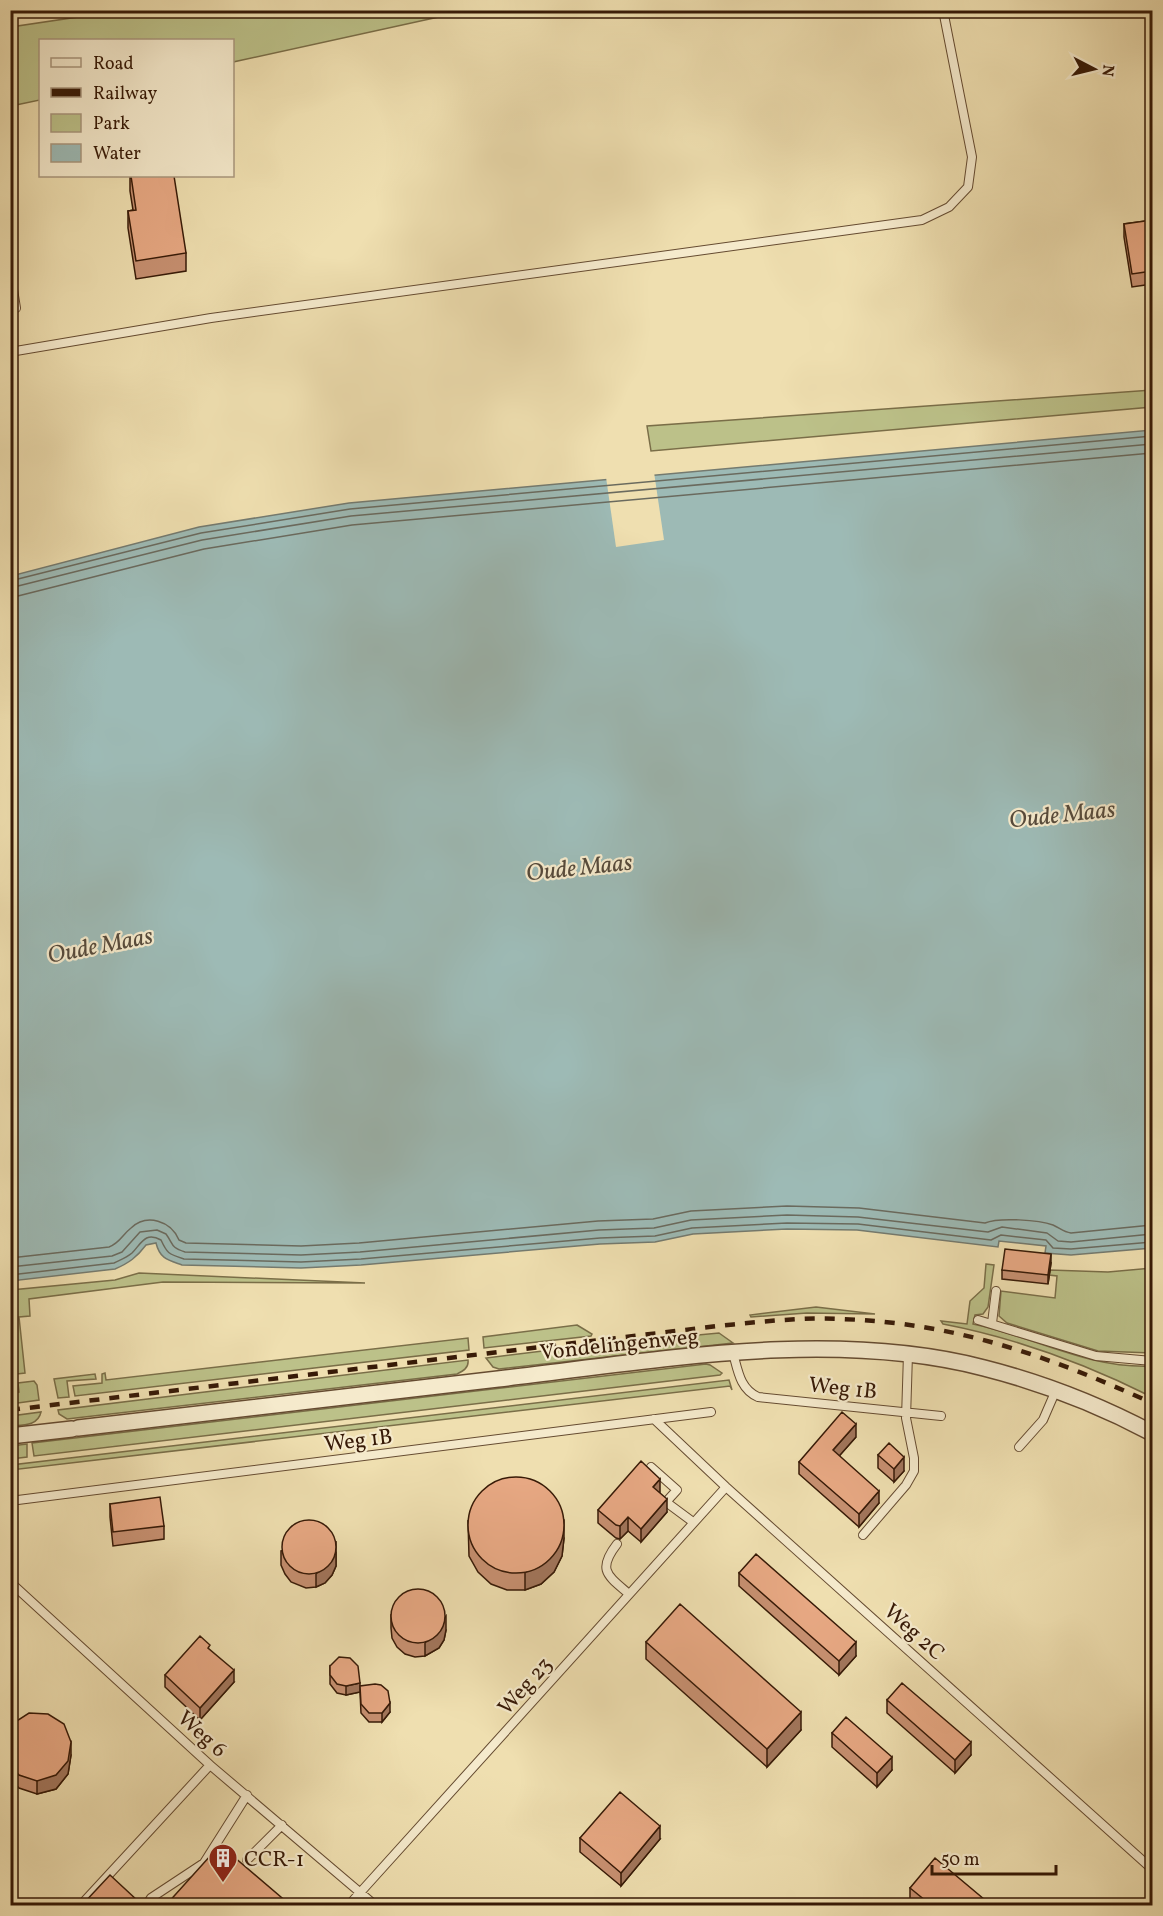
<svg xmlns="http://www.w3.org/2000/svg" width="1163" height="1916" viewBox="0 0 1163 1916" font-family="Vollkorn,serif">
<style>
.green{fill:#bcc189;stroke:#7a6e48;stroke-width:1.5}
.water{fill:#9dbab5;stroke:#747a6f;stroke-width:1.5}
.pier{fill:#efdfb0}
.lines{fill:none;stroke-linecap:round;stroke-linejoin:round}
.shore{stroke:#6a6a5e;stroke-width:1.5}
.lane-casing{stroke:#654b31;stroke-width:10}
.street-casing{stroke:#654b31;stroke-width:18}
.lane{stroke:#f5eacc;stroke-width:8}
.street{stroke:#f5eacc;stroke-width:15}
.rail{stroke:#371a07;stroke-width:4.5;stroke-dasharray:10 10;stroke-linecap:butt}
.wall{fill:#c79071;stroke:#371a07;stroke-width:1.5}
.shaded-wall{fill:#a2765c;stroke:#371a07;stroke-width:1.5}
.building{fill:#e7a883;stroke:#371a07;stroke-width:1.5}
.labels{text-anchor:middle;stroke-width:4.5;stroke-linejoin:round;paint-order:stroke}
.street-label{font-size:22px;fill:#371a07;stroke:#f5eacc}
.poi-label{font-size:22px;fill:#371a07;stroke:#f5eacc;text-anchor:start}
.water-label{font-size:24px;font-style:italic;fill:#564a3b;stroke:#f5eacc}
</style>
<rect width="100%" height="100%" fill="#efdfb0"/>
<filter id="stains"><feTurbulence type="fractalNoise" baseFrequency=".00333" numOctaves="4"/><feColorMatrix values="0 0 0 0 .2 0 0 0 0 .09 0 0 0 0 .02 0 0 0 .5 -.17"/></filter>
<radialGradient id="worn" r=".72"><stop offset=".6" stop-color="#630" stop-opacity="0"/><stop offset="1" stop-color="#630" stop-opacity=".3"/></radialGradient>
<path class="green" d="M11,10H57V11L11,17Z
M118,11V10L466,11L233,62L232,40H40V100L11,106V27Z
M1152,390V407L651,451L647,426Z
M986,1264L994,1265L988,1307L983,1314L975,1315L973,1324C1035,1337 1088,1369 1152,1366V1397C1086,1364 1016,1338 943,1324L941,1321L967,1324L970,1301L984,1288Z
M1152,1268V1353L1098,1351L1007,1323L999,1316L1001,1291L1055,1298L1057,1276L1049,1275L1050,1270L1108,1272Z
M139,1273L365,1283L163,1282L29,1299L30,1316L19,1317L25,1373L17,1374L16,1364L11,1365V1290L115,1280Z
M816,1307L875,1314L807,1313L751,1317L750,1315Z
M577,1325L592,1334L591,1336L484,1348L483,1337Z
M719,1333L733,1343L499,1369L493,1367L486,1358L592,1345Z
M468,1338L469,1350L75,1396L73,1386L102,1383V1374L105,1373L106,1380Z
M468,1360C469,1368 463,1371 457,1374L67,1419L59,1414L58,1410Z
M706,1364L710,1365L722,1373L720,1375L34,1456L32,1443Z
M95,1374L96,1379L67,1381L69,1397L58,1398L54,1379Z
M729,1380L732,1390L730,1386L11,1470V1465Z
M34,1381L37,1385L39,1400L11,1404V1393L19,1392L18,1383Z
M41,1412C38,1426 23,1425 11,1426V1416Z
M27,1444V1457L11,1459V1446Z"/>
<path class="water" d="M1152,430V1248L1071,1255L1045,1253L1046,1246L999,1241L998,1247L857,1230L787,1229L693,1234L655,1242L600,1244L361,1265L301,1268L182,1265C168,1260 160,1259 156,1243L146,1245C137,1257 129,1263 115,1269L11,1281V576L199,527L349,503Z"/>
<path class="pier" d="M654,472L664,540L616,547L606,477Z"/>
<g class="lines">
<path class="shore" d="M10,581L201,533L350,509L1152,436
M10,588L202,540L351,516L1152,444
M10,598L204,549L352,525L1152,453
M10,1258L109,1247C120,1243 122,1235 131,1228C147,1213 171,1221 179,1240L186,1243L301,1246L359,1243L598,1221L653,1219L691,1211L787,1206L859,1208L985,1223C999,1217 1039,1220 1053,1225C1060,1228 1063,1232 1071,1233L1152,1225
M10,1267L112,1256L122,1252L140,1232L157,1230L166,1234C174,1245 170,1247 185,1252L301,1255L360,1252L599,1230L654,1228L691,1220L787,1215L858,1217L988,1232L1002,1227L1047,1233L1058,1241L1071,1242L1152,1234
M10,1275L114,1263C120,1260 126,1258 132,1253C141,1244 145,1231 161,1240C167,1253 168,1254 184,1259L301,1262L361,1259L600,1238L655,1236L692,1228L787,1223L858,1224L991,1240L1001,1235L1046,1240L1053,1248L1071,1249L1152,1242"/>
<g class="lane-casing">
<path id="lane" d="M10,271L16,308
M10,352L211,318L922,220L949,207L968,187L972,157L943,10
M978,1320L1096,1356L1152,1361
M992,1323L996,1291
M733,1353C738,1371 740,1389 758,1397L941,1416
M654,1419L726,1487L1152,1869
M1019,1447L1043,1420L1056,1390
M651,1467L677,1490L666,1502L693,1522
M10,1501L711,1412
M863,1535L906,1485L914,1471V1458L906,1418L908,1354
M617,1544C597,1570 607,1575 629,1594
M10,1582L210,1765L376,1906
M247,1860L282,1825
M80,1906L210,1765
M146,1906L151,1898L204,1863L247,1795
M348,1906L726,1487"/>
</g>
<g class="street-casing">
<path id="street" d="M78,1428C218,1412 358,1396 498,1379C654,1361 830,1328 984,1368C1043,1383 1099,1405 1152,1433
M10,1436L72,1429"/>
</g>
<use href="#lane" class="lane"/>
<use href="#street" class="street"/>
<path class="rail" d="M10,1410L718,1326C759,1322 800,1317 841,1319C957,1323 1048,1356 1152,1403"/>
</g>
<path class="wall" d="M130,176L186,253V271L136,279L128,228V211L133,210L130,191Z
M1152,220V284L1132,287L1124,237V224Z
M1051,1263L1048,1284L1002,1279V1270Z
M856,1437L839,1456L879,1503L859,1527L799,1474V1462Z
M878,1455L904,1471L894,1482L878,1468Z
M660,1492L659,1493L667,1512L641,1542L628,1531L620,1539L616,1538L598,1523V1510Z
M110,1504L164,1526V1539L113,1546L110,1517Z
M468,1521L564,1538L562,1556L554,1572L541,1584L525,1590H507L491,1584L478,1572L469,1556Z
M336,1542V1566L332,1575L325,1583L316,1587L306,1588L291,1582L285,1574L281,1565V1551Z
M739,1573L856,1656L839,1675L739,1586Z
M391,1615L446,1630L444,1640L439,1648L425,1656L415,1657L405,1654L397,1647L392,1638L391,1628Z
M646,1642L801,1730L767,1767L646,1659Z
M330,1666L360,1686L390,1712L382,1722H369L361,1713L360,1692L346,1695L337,1693L330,1684Z
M165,1675L234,1682L200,1720L165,1687Z
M887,1700L971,1755L955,1773L887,1713Z
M10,1727L71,1755L68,1774L56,1789L37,1794L19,1788L10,1778Z
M832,1733L892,1770L877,1787L832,1747Z
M580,1838L660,1839L621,1886L580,1852Z
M910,1888L991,1905H915L910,1901Z"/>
<path class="shaded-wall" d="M1051,1254V1263L1048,1284V1275Z
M856,1424V1437L833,1463V1450Z
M904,1457V1471L894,1482V1469Z
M660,1479V1492L653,1500V1487Z
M879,1491V1503L859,1527V1514Z
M667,1499V1512L641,1542V1529Z
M628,1517V1531L620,1539V1526Z
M564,1521V1538L562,1556L554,1572L541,1584L525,1590V1573Z
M336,1553V1566L332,1575L325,1583L316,1587V1574Z
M446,1616V1630L444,1640L439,1648L425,1656V1643Z
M856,1642V1656L839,1675V1661Z
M234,1670V1682L200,1720V1708Z
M360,1683V1692L346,1695V1686Z
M390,1703V1712L382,1722V1713Z
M801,1712V1730L767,1767V1749Z
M71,1742V1755L68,1774L56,1789L37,1794V1781Z
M971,1742V1755L955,1773V1760Z
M892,1757V1770L877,1787V1773Z
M14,1809V1822L10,1842V1828Z
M660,1826V1839L621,1886V1873Z"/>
<path class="building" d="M131,176H174L186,253L136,261L128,211L136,210Z
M1152,220V271L1132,274L1124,224Z
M1005,1249L1051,1254L1048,1275L1002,1270Z
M842,1412L856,1424L833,1450L879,1491L859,1514L799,1462Z
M889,1443L904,1457L894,1469L878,1455Z
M641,1461L660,1479L653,1487L667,1499L641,1529L628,1517L620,1526L616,1525L598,1510Z
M468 1525a48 48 0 1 1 96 0a48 48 0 1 1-96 0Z
M160,1497L164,1526L113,1532L110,1504Z
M282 1547a27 27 0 1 1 54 0a27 27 0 1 1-54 0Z
M756,1554L856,1642L839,1661L739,1573Z
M391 1616a27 27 0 1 1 54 0a27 27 0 1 1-54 0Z
M680,1604L801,1712L767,1749L646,1642Z
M200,1636L210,1645L208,1648L234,1670L200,1708L165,1675Z
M339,1657L350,1658L358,1666L360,1683L346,1686L337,1684L330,1675V1666Z
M902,1683L971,1742L955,1760L887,1700Z
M375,1684L381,1685L388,1691L390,1703L382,1713H369L361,1704L360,1686Z
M29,1713L48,1714L64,1724L71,1742L68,1761L56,1775L37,1781L19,1775L10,1765V1727L12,1724Z
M846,1717L892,1757L877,1773L832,1733Z
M620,1792L660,1826L621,1873L580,1838Z
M10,1801L14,1809L10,1828Z
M220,1845L288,1903L286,1905H166Z
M935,1858L991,1905H931L910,1888Z
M110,1875L138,1901L134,1905H82Z"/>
<defs>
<g id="building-pin" transform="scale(1.5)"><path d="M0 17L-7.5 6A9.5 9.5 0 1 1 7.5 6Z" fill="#8f2418" stroke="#f5eacc"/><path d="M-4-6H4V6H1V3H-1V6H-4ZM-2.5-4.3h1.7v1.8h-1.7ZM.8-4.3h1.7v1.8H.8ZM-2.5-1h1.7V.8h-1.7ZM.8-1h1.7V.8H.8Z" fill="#fff"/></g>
</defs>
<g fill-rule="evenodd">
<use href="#building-pin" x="223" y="1858"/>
</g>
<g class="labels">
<g class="street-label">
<text transform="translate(619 1343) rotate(-6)" y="8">Vondelingenweg</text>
<text transform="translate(843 1387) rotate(6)" y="8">Weg 1B</text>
<text transform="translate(358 1439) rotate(-7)" y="8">Weg 1B</text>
<text transform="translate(915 1631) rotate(42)" y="8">Weg 2C</text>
<text transform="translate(524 1685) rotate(-48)" y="8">Weg 23</text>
<text transform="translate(203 1733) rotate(42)" y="8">Weg 6</text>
</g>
<g class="poi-label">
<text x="244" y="1866">CCR-1</text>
</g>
<g class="water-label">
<text transform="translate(1062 814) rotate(-6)" y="8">Oude Maas</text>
<text transform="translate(579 867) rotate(-6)" y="8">Oude Maas</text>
<text transform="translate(100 945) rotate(-11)" y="8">Oude Maas</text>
</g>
</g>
<rect width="1163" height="1916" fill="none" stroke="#efdfb0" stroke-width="36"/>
<rect x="12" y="12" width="1139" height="1892" fill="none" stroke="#371a07" stroke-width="3"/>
<rect x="18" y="18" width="1127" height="1880" fill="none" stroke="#371a07" stroke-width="1.5"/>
<rect x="39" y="39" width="195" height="138" fill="#f5eacc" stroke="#a9977d" stroke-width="1.5"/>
<rect x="51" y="58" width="30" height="9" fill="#f5eacc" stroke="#a9977d" stroke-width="1.5"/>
<text x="93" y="69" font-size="18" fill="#371a07">Road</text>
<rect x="51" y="88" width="30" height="9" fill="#371a07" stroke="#a9977d" stroke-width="1.5"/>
<text x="93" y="99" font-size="18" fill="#371a07">Railway</text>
<rect x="51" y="114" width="30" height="18" fill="#bcc189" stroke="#a9977d" stroke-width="1.5"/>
<text x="93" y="129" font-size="18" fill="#371a07">Park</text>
<rect x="51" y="144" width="30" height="18" fill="#9dbab5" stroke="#a9977d" stroke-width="1.5"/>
<text x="93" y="159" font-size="18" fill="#371a07">Water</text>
<g transform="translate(1094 69) rotate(97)" stroke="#f5eacc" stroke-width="4.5" paint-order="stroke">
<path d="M0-4.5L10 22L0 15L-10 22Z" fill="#371a07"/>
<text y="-9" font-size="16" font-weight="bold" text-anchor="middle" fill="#371a07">N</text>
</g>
<path d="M932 1865v9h124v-9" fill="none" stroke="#371a07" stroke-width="3"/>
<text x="941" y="1865" font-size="18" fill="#371a07" stroke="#f5eacc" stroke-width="4.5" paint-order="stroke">50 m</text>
<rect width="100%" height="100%" filter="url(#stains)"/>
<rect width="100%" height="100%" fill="url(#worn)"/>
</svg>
